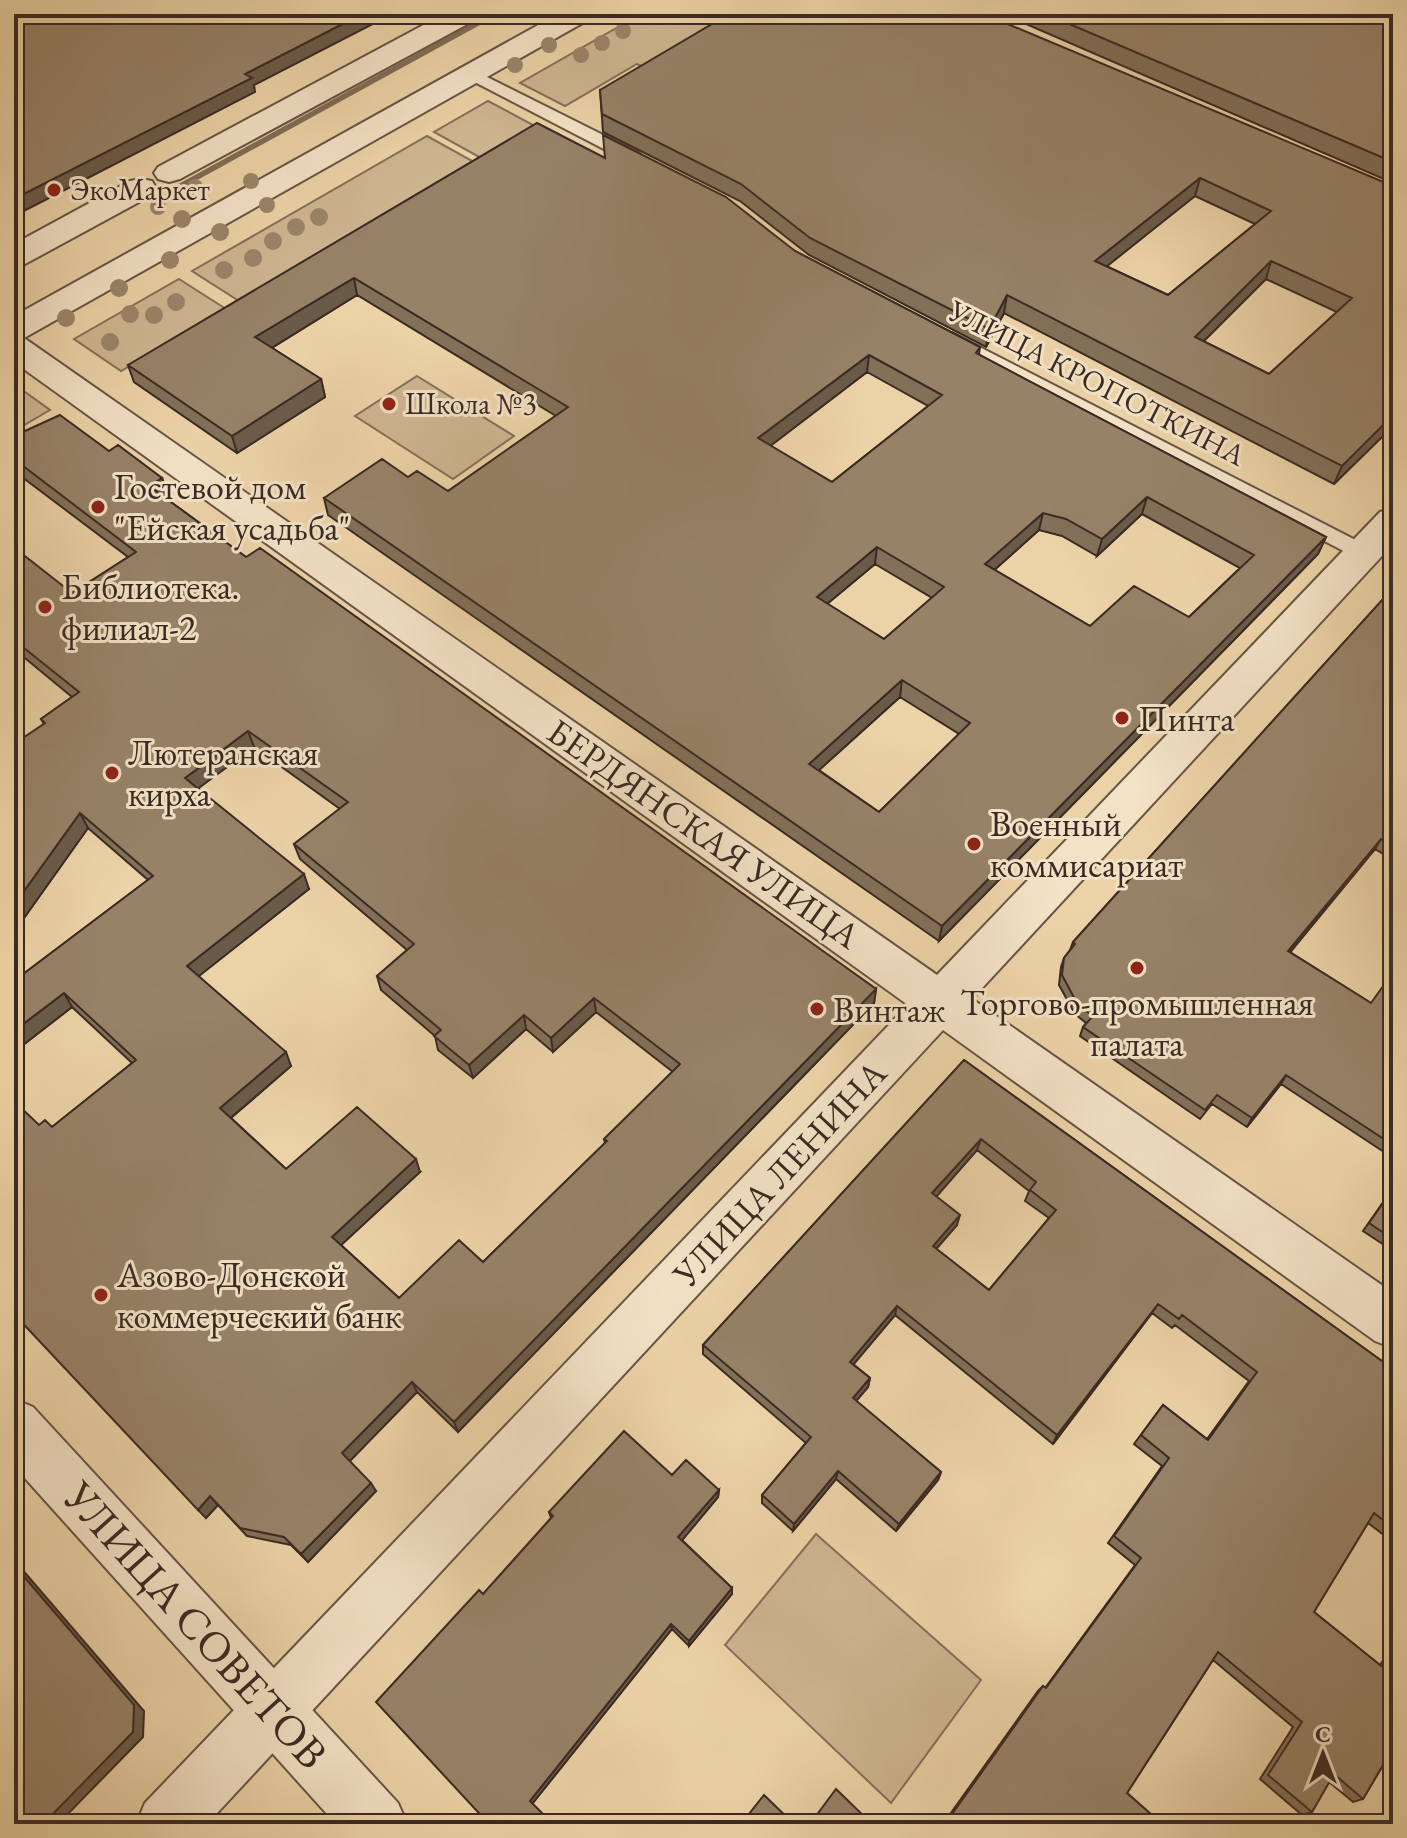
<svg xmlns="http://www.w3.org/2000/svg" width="1407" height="1838" viewBox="0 0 1407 1838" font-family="'EB Garamond',serif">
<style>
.green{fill:#ceb691;stroke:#84705a;stroke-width:2}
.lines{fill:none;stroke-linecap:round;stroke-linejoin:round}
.stream{fill:#806d57;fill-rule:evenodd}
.service-casing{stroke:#665444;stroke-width:4}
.minor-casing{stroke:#665444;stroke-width:4}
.tertiary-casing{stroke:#665444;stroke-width:4}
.service{fill:#f3e2c6;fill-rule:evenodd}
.minor{fill:#f3e2c6;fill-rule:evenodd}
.tertiary{fill:#f3e2c6;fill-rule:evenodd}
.tree{fill:#9b856a}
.wall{fill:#827059;stroke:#3a2a23;stroke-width:2;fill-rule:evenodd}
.shaded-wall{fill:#6a5b49;stroke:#3a2a23;stroke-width:2}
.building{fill:#978268;stroke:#3a2a23;stroke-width:2;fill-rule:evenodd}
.poi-dot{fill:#8f2418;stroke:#f3e2c6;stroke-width:3}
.labels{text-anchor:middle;stroke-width:6;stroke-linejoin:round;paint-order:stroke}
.far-poi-label{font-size:30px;fill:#3a2a23;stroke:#f3e2c6;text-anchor:start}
.far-street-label{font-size:30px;fill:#3a2a23;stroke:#f3e2c6}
.poi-label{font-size:36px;fill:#3a2a23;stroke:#f3e2c6;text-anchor:start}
.street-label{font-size:36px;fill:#3a2a23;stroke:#f3e2c6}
.near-street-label{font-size:44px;fill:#3a2a23;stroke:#f3e2c6}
</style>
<rect width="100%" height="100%" fill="#ecd3a7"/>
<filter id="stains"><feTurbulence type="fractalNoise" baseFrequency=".0025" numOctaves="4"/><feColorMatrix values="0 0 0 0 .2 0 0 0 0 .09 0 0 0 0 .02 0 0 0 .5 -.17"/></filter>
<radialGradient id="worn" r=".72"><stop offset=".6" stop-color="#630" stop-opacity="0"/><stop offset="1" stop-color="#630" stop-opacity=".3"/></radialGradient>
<path class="green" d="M641,14H690L722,29L651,71L637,64L565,106L520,83Z
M488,101L535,126L481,158L434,132Z
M427,136L474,162L239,301L192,271Z
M179,279L226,309L121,371L74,339Z
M417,376L514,436L453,479L355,416Z
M14,384L50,410L14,431Z
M816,1534L981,1680L891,1803L725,1645Z"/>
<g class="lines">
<path class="stream" d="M489,14H500L181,189L173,187Z"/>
<g class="service-casing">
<path id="service" d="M471,69L639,153L641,157L633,162L627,161L465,77L463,74Z
M952,333L1371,548L1374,553L1371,558H1357L946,343L943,339L946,335Z"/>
</g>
<g class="minor-casing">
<path id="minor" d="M444,14H479L475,20L180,179L169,182L158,179L154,173L158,167Z
M558,14H592L588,20L24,338L937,975L1380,512L1393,508V544L972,999L1393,1293V1348L1375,1341L943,1030L207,1824H136L145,1803L908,1005L14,362V316Z
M141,179L152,181L156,188L152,195L25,264L14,267V244L130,181Z"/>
</g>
<g class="tertiary-casing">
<path id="tertiary" d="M14,1399L33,1407L398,1803L407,1824H336L14,1466Z"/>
</g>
<use href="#service" class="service"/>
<use href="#minor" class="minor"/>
<use href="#tertiary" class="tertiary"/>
</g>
<g class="tree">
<circle cx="623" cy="31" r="8"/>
<circle cx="602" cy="43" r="8"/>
<circle cx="549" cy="45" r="8"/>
<circle cx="581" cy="55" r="8"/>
<circle cx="515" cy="65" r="8"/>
<circle cx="251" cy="181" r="8"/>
<circle cx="195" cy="187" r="8"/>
<circle cx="267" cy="205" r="8"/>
<circle cx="158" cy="207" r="8"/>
<circle cx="319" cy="217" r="9"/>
<circle cx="182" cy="219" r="9"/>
<circle cx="296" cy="227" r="9"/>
<circle cx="220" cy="232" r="9"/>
<circle cx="273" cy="241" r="9"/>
<circle cx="253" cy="258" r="9"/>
<circle cx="170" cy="260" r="9"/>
<circle cx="224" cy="270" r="9"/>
<circle cx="119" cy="288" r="9"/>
<circle cx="176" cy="302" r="9"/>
<circle cx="130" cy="314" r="9"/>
<circle cx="154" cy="315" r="9"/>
<circle cx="66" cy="318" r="9"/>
<circle cx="110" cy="342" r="9"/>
</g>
<path class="wall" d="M1003,14H1393V183Z
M600,90L1393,186V426L1334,484L1004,313L986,347L809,255L740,201L603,132ZM1195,196L1255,224L1168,295L1106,266ZM1266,279L1337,312L1269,374L1203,341Z
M605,158L795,251L980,347L979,355L1326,537L1318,554L939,941L328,515L324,498L408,477L448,491L556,416L357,295L272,348L321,379L325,397L237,453L134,382L128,365ZM867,372L928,406L832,482L770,446ZM1142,514L1240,568L1189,617L1090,626L994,570L1039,530L1062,536L1097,556ZM875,564L932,598L884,639L827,604ZM900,697L959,734L879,812L819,770Z
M14,436L109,451L162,478L168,494L164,497L246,557L876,989L874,1003L458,1432L417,1392L349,1461L376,1491L308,1562L291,1545L247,1536L218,1505L206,1518L39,1125L52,1127L132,1063L72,1007L14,1052V981L148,880L88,828L14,932L44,724L41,719L72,697L14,649V557L72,593L128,557L14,471ZM254,747L340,809L294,844L300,859L407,950L377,976L381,990L435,1036L438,1050L473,1078L526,1029L553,1052L596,1012L673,1072L604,1139L605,1143L483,1262L399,1298L341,1245L420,1172L286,1169L231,1118L291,1066L198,976L309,889L198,788Z
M1393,588V860L1375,849L1290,952L1371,1003L1393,986V1158L1281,1084L1247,1127L1212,1104L1200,1119L1080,1036L1083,1027L1086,1023L1075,1014L1059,985L1061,967L1064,958L1070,950L1073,942Z
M964,1060L1393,1369V1542L1368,1523L1314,1612L1380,1665L1393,1645V1750H1392L1363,1799L1353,1802L1329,1782L1312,1812L1302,1815L1260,1779L1293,1727L1213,1660L1127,1793L1162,1824H943L1038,1691L1043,1686L1045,1688L1135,1565L1108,1543L1162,1466L1134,1444L1163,1405L1207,1439L1249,1381L1175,1325L1172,1328L1152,1313L1053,1444L895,1315L853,1364L870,1378L868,1387L856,1401L941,1472L938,1480L896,1531L836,1479L793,1531L762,1503V1495L806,1443L703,1354V1345ZM977,1150L1029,1191L1025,1201L1049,1218L989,1290L936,1249L957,1225L936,1196Z
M1393,1188V1251L1363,1231Z
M672,1475L719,1490L718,1497L682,1540L732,1588V1594L689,1646L672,1629L532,1804L489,1824L483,1594L551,1518L549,1512Z"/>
<path class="shaded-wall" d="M362,14H392L254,85L255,92L14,216V199L245,74Z
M1200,178L1195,196L1091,279L1095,261Z
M1271,261L1266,279L1190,355L1195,337Z
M354,278L357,295L260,355L255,337Z
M1007,295L1004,313L986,347L989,329Z
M869,355L867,372L757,456L758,438Z
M321,379L325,397L237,453L232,436Z
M1393,415V426L1334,484L1342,466Z
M162,478L168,494L155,503L149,486Z
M1147,497L1142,514L1097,556L1102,539Z
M1043,513L1039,530L982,581L985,564Z
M1326,537L1318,554L939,941L942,926Z
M877,547L875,564L815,614L817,597Z
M902,680L900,697L808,780L809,764Z
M248,731L254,747L192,793L185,778Z
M80,813L88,828L14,932V905Z
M1381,839L1375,849L1283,961L1288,951Z
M304,874L309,889L194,980L187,966Z
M876,989L874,1003L458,1432L454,1422Z
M64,993L72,1007L14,1052V1031Z
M594,998L596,1012L553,1052L551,1038Z
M524,1015L526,1029L473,1078L469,1065Z
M286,1052L291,1066L227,1121L220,1108Z
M1286,1075L1281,1084L1247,1127L1252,1118Z
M981,1139L977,1150L930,1204L932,1193Z
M416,1159L420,1172L338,1248L332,1237Z
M960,1215L957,1225L930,1256L933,1246Z
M1158,1304L1152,1313L1053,1444L1057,1435Z
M897,1306L895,1315L848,1371L850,1362Z
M870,1378L868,1387L851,1407L853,1398Z
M412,1382L417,1392L348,1463L342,1453Z
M838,1471L836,1479L793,1531L794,1524Z
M941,1472L938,1480L896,1531L899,1524Z
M371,1483L376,1491L308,1562L301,1554Z
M719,1490L718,1497L679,1544L678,1537Z
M210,1496L218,1505L206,1518L198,1510Z
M14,1560L144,1711L143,1737L58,1824H43Z
M732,1588V1594L689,1646V1641Z
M671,1624L672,1629L532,1804L530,1801Z"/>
<path class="building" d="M14,14H362L245,74L252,78L14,199Z
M729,14H984L1393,186V415L1342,466L1007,295L989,329L810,238L741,184L602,114L600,90ZM1200,178L1271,211L1168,295L1095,261ZM1271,261L1352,298L1269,374L1195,337Z
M1046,14H1393V162Z
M537,123L605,158L603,135L726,197L795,251L980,347L976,353L1326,537L942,926L324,498L382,459L408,477L417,471L448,491L568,407L354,278L255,337L321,379L232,436L128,365ZM869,355L942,395L832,482L758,438ZM1147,497L1254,555L1189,617L1134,586L1090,626L985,564L1043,513L1066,519L1102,539ZM877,547L944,587L884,639L817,597ZM902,680L970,723L879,812L809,764Z
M60,415L109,451L118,445L162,478L149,486L246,557L260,548L876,989L454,1422L412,1382L342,1453L371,1483L301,1554L284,1537L240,1528L210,1496L198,1510L14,1314V1101L39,1125L45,1120L52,1127L136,1060L64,993L14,1031V981L153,876L80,813L14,905V744L45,723L41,719L79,692L14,640V557L21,553L72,593L136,552L14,459V436ZM248,731L348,802L294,844L414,944L377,976L441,1030L434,1036L469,1065L524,1015L551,1038L594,998L680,1064L604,1139L607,1141L483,1262L459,1240L399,1298L332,1237L416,1159L357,1107L286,1169L220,1108L286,1052L187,966L304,874L185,778Z
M1393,588V846L1381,839L1288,951L1371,1003L1386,982L1393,986V1145L1286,1075L1252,1118L1217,1095L1205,1110L1083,1027L1093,1016L1078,1005L1062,975L1064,958L1075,944L1073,942Z
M964,1060L1393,1369V1528L1374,1513L1314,1612L1385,1669L1393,1656V1748L1363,1799L1334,1774L1312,1812L1268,1775L1302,1722L1218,1652L1127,1793L1162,1824H945L1043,1686L1046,1688L1141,1558L1114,1536L1169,1458L1141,1435L1163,1405L1208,1440L1257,1372L1182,1315L1179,1319L1158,1304L1057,1435L897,1306L850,1362L870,1378L853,1398L941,1472L899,1524L838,1471L794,1524L762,1495L811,1437L703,1345ZM981,1139L1036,1182L1030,1190L1056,1210L989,1290L933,1246L960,1215L932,1193Z
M1393,1189V1239L1369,1223Z
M624,1431L672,1475L686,1460L719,1490L678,1537L732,1588L689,1641L671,1624L530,1801L553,1824H489L376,1702L479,1590L483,1594L553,1516L549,1512Z
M14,1565L134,1705L133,1732L43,1824H14Z
M836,1789L872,1824H810Z
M764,1795L794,1824H741Z"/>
<g class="poi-dot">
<circle cx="54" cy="190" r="8"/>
<circle cx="389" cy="404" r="8"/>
<circle cx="98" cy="507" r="8"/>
<circle cx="45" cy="607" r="8"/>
<circle cx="1122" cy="718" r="8"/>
<circle cx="112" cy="773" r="8"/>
<circle cx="974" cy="844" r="8"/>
<circle cx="1137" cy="968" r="8"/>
<circle cx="817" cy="1009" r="8"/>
<circle cx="101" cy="1295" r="8"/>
</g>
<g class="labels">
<g class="far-poi-label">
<text x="70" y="200">ЭкоМаркет</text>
<text x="405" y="414">Школа №3</text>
</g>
<g class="far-street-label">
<text transform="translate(1097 383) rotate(27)" y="10">УЛИЦА КРОПОТКИНА</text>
</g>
<g class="poi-label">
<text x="114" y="499">Гостевой дом<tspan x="114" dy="41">"Ейская усадьба"</tspan></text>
<text x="61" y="599">Библиотека.<tspan x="61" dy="41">филиал-2</tspan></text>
<text x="1138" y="731">Пинта</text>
<text x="128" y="765">Лютеранская<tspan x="128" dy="41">кирха</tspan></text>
<text x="990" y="836">Военный<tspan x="990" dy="41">коммисариат</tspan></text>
<text x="1137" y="1015" text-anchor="middle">Торгово-промышленная<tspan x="1137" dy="41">палата</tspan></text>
<text x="833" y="1022">Винтаж</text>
<text x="117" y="1287">Азово-Донской<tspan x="117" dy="41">коммерческий банк</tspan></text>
</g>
<g class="street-label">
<text transform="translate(704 833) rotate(35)" y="13">БЕРДЯНСКАЯ УЛИЦА</text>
<text transform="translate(779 1173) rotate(-47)" y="13">УЛИЦА ЛЕНИНА</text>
</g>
<g class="near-street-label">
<text transform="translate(196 1625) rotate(48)" y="15">УЛИЦА СОВЕТОВ</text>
</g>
</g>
<rect width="1407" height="1838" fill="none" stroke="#ecd3a7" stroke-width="48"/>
<rect x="16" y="16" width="1375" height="1806" fill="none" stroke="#3a2a23" stroke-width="4"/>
<rect x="24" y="24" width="1359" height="1790" fill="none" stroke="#3a2a23" stroke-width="2"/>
<g transform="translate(1323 1754)" stroke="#f3e2c6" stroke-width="6" paint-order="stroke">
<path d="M0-6L14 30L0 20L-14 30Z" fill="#3a2a23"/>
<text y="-12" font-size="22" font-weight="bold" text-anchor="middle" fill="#3a2a23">С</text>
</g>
<rect width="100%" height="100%" filter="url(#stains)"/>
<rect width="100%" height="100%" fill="url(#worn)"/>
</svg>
